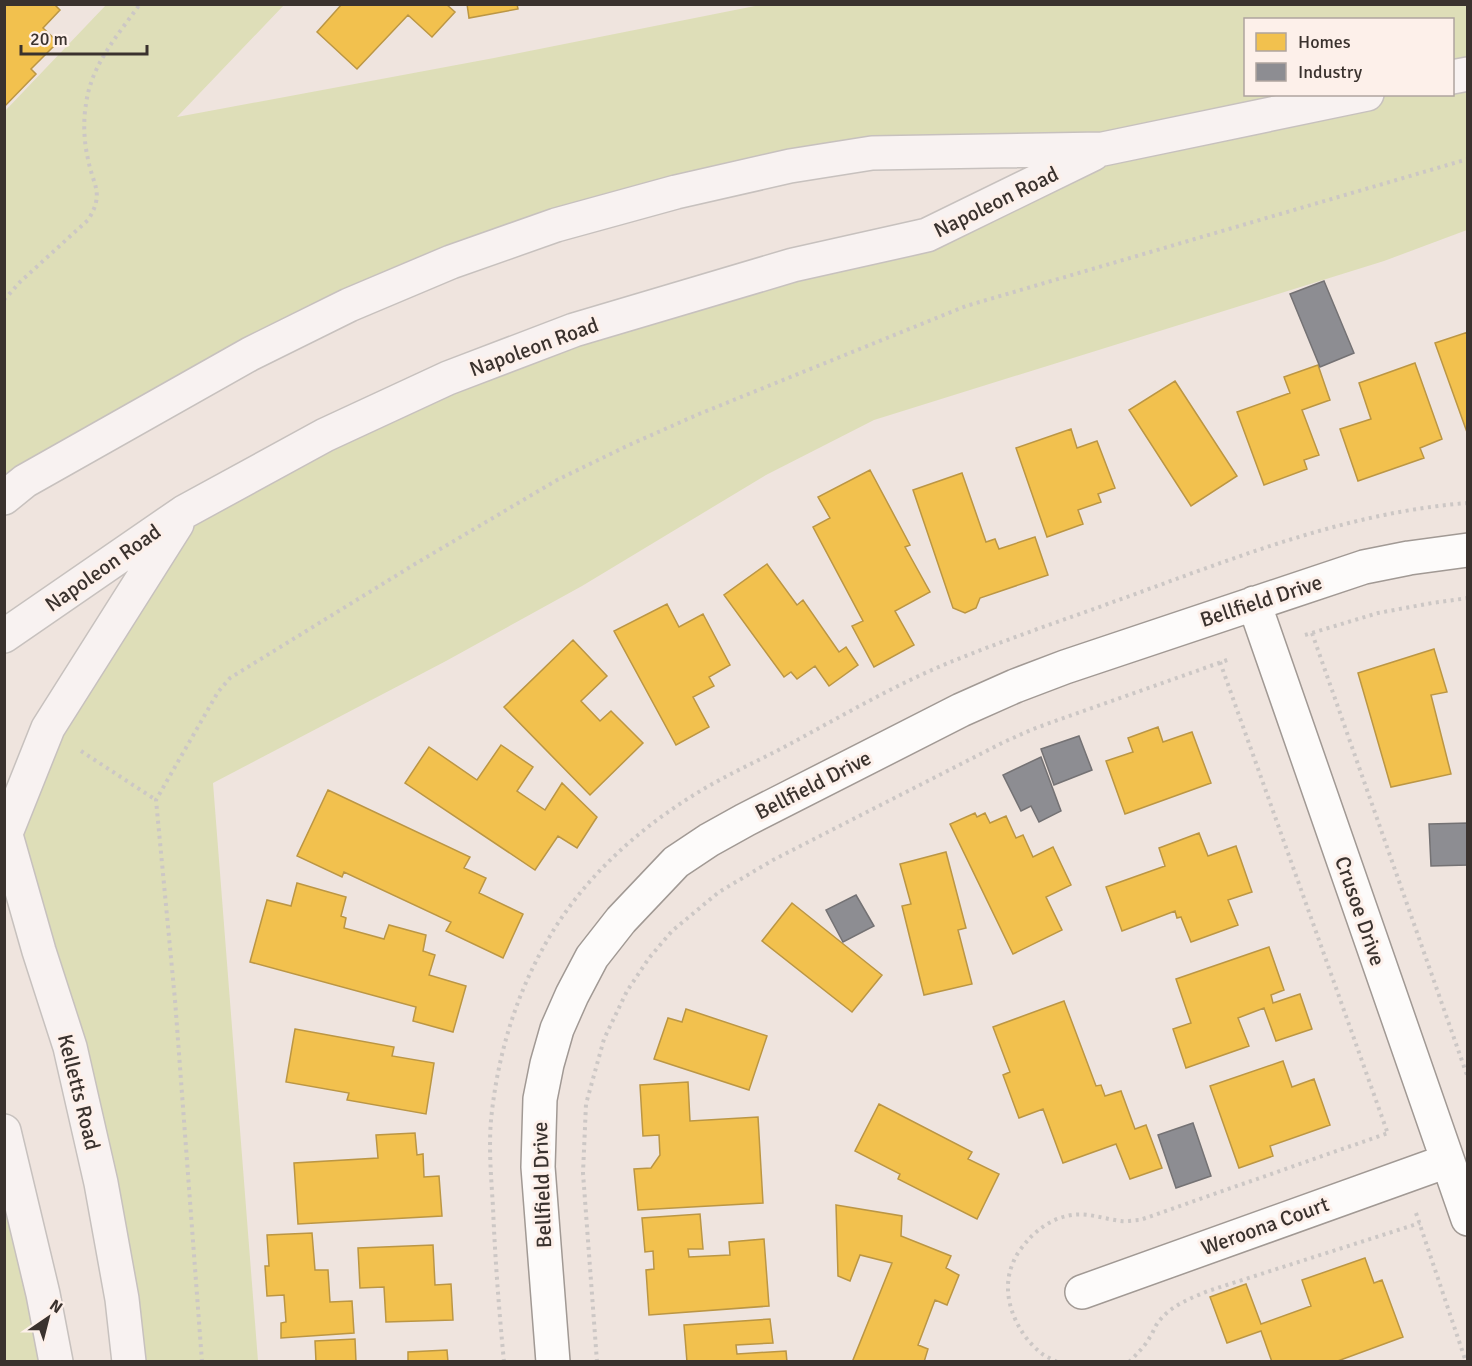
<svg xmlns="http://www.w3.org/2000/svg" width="1472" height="1366" viewBox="0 0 1472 1366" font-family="Signika,sans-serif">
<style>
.green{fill:#dedeb8;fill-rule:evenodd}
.homes{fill:#f2c14e;stroke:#bb9644;stroke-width:1.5}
.industry{fill:#8d8d92;stroke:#747274;stroke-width:1.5}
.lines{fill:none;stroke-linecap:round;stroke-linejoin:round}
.minor-casing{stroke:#a19994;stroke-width:36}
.primary-casing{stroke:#c7c1be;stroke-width:36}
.path{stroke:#ccc7c5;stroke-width:4;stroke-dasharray:3 4.5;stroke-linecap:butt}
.minor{stroke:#fdfbfa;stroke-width:33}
.primary{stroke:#f8f2f1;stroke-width:33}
.labels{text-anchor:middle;stroke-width:6;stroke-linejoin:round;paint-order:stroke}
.street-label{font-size:21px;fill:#3a322e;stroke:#fdf0ea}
</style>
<rect width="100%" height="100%" fill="#efe4de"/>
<path class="green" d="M106,5H284L177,117L494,58L760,5H1467V230L1384,261L874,420L766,475L582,586L446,661L213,783L258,1361H129L6,833L184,512L448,378L927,235L1101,150L872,153L556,225L5,481L4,112ZM1246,20H1452V94H1246Z
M4,1142L56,1361H5Z"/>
<path class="homes" d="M4,4H54L60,10L43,28L58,42L31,69L36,74L4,107Z
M342,4H446L455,12L432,37L408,15L357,69L317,32Z
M467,4H517L518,9L469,18Z
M1468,332V435L1435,343Z
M1415,363L1442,439L1420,448L1424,458L1358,481L1340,429L1371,419L1359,383Z
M1318,365L1330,400L1302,410L1319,455L1304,460L1307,469L1264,485L1237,412L1290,393L1284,377Z
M1175,381L1237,476L1191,506L1129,410Z
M1071,429L1077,448L1097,441L1115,488L1098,494L1101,502L1078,510L1083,524L1047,537L1016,448Z
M870,470L910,545L905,547L930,592L895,611L914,645L874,667L852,626L863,621L813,527L830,518L818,497Z
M962,473L986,542L995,539L999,549L1035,537L1048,575L980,598L976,608L965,613L953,608L913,490Z
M767,564L797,605L803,600L839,652L846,647L858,665L829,686L815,666L797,679L791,672L784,677L724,595Z
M667,604L679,627L703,614L730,665L709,677L714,686L693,697L709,727L676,745L614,631Z
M573,640L607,676L581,701L600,721L611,711L643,743L590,795L504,707Z
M1434,649L1447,692L1431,695L1451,774L1391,787L1358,673Z
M1158,727L1163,742L1192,732L1211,783L1125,814L1106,761L1133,752L1128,738Z
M501,745L533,767L517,791L545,810L562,783L597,817L577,848L558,836L535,870L405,783L429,747L477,780Z
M328,790L470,857L464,868L486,878L479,893L523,914L503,958L446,931L451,922L344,872L342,877L297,856Z
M975,813L977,817L985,813L990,823L1006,816L1016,838L1023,835L1033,857L1053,847L1071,885L1046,897L1062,930L1013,954L950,824Z
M1199,833L1208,856L1236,846L1252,892L1228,900L1238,925L1191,942L1181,917L1177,918L1175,911L1122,931L1106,887L1165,866L1159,848Z
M946,852L966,928L958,930L972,984L924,995L902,906L911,904L900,864Z
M297,883L346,897L341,916L346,918L344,928L384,939L389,925L426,935L423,951L435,955L429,975L466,986L453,1032L413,1021L416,1007L250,962L267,900L291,906Z
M792,903L882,975L852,1012L762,941Z
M1269,947L1284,990L1271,995L1273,1003L1300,994L1312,1029L1276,1041L1264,1008L1238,1018L1249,1046L1186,1068L1173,1029L1191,1023L1176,979Z
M1064,1001L1096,1086L1101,1085L1105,1096L1121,1091L1135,1129L1146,1125L1162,1168L1130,1179L1116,1144L1063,1163L1043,1109L1019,1118L1003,1075L1010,1072L993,1027Z
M686,1009L767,1036L749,1090L654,1059L668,1018L682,1022Z
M295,1029L394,1047L392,1056L434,1063L426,1114L347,1100L349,1093L286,1082Z
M1283,1061L1292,1087L1314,1079L1330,1125L1270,1146L1273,1156L1239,1168L1210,1086Z
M688,1082L690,1121L758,1117L763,1203L638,1210L634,1169L651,1168L660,1155L659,1135L643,1136L640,1085Z
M879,1104L972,1152L968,1159L999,1174L977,1219L898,1179L900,1174L855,1151Z
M415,1133L417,1155L423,1154L424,1177L439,1176L442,1216L298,1224L294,1163L378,1158L376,1135Z
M836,1205L902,1216L901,1236L951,1256L946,1268L959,1275L947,1305L935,1300L918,1345L928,1349L924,1362H857L853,1360L892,1263L860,1255L850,1281L838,1276Z
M700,1214L703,1249H688L689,1257L730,1255L729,1242L764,1239L769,1306L649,1315L646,1270L654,1269L653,1251L645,1252L642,1218Z
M312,1233L315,1270H328L330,1302L352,1301L354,1333L281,1338V1323L286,1322L284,1295L267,1296L265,1266H269L267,1235Z
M433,1245L435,1285L451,1284L453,1320L386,1322L384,1287L360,1288L358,1248Z
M1365,1258L1374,1283L1382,1280L1403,1337L1335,1362H1272L1261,1331L1227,1343L1210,1297L1246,1284L1261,1324L1311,1306L1302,1280Z
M770,1319L773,1343L736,1345L737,1354L786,1351L787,1362H687L684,1325Z
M355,1339L356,1362H316L315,1341Z
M447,1350L448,1362H408V1352Z"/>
<path class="industry" d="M1324,281L1354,353L1320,367L1290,294Z
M1079,736L1092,770L1054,785L1041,749Z
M1041,757L1061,811L1039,822L1031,806L1021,811L1003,775Z
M1468,823V865L1431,866L1429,824Z
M856,895L874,926L843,942L826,910Z
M1193,1123L1211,1176L1176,1188L1158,1135Z"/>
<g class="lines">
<g class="minor-casing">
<path id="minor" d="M1254,603L1468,1219
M1082,1292L1447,1161
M553,1362L538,1167L540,1099L547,1064L557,1029L572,995L592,957L621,920L676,862L709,840L745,820L961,710L1015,686L1065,667L1364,567L1409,558L1468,550"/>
</g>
<g class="primary-casing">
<path id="primary" d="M1452,77L1468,74
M4,498L25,481L250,354L349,305L451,262L556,225L676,192L790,166L872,153L1103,149L1367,94
M4,636L184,512L325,435L448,378L574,330L793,265L927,235L1093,154
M4,828L39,951L70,1047L101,1183L122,1299L129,1362
M6,833L48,728L177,524
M4,1131L43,1294L56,1362"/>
</g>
<path class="path" d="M4,300L20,282L88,220C105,193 93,186 88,159C84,142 83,122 86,104C91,65 118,35 140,4
M1312,633L1468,1078
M1305,635L1378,613L1432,603L1468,598
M1220,662L1388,1134
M81,751L156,800
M1416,1213L1466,1362
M202,1362L175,1000L156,800L218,692L230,678L415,564L557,480L629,445L699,414L966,306L1468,159
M504,1362C499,1310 495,1258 493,1207C491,1175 488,1142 492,1111C499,1050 518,989 550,936C585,877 638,829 697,793C726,775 758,761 788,745C842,716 896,684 953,661C1010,638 1069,618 1127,597C1237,557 1349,512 1468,503
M597,1362L583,1173L586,1104L604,1039L627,991L649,958L672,931L719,892L773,860L1004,742L1033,729L1072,715L1230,659
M1057,1362C1052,1359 1046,1357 1041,1353C1016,1333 999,1294 1013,1263C1016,1254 1023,1246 1028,1240C1038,1229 1052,1219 1067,1216C1085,1211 1103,1219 1121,1221C1127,1222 1134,1220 1140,1220L1388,1133
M1129,1362C1137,1354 1145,1346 1150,1337C1153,1333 1154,1328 1157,1324C1169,1306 1189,1299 1208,1291L1420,1223"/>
<use href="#minor" class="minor"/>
<use href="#primary" class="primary"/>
</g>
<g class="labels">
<g class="street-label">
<text transform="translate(996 202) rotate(-26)" y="7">Napoleon Road</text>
<text transform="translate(534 347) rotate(-20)" y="7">Napoleon Road</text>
<text transform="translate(103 568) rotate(-35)" y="7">Napoleon Road</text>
<text transform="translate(1261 601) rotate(-18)" y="7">Bellfield Drive</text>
<text transform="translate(813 785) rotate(-27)" y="7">Bellfield Drive</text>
<text transform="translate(1360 911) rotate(71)" y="7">Crusoe Drive</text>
<text transform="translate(79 1092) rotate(76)" y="7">Kelletts Road</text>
<text transform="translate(542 1185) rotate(-92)" y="7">Bellfield Drive</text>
<text transform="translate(1265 1226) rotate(-20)" y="7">Weroona Court</text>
</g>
</g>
<rect width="1472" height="1366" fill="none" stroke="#3a322e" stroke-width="12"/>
<rect x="1244" y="18" width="210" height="78" fill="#fdf0ea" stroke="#afa49f" stroke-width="1.5"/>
<rect x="1256" y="33" width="30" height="18" fill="#f2c14e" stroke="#afa49f" stroke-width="1.5"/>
<text x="1298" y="48" font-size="18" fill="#3a322e">Homes</text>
<rect x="1256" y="63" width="30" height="18" fill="#8d8d92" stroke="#afa49f" stroke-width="1.5"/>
<text x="1298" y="78" font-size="18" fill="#3a322e">Industry</text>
<g transform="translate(48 1318) rotate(35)" stroke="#fdf0ea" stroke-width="4.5" paint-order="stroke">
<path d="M0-4.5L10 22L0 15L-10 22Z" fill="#3a322e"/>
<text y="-9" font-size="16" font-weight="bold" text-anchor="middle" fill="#3a322e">N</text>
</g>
<path d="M21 45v9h126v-9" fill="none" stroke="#3a322e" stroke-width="3"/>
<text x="30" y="45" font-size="18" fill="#3a322e" stroke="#fdf0ea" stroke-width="4.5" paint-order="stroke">20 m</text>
</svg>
